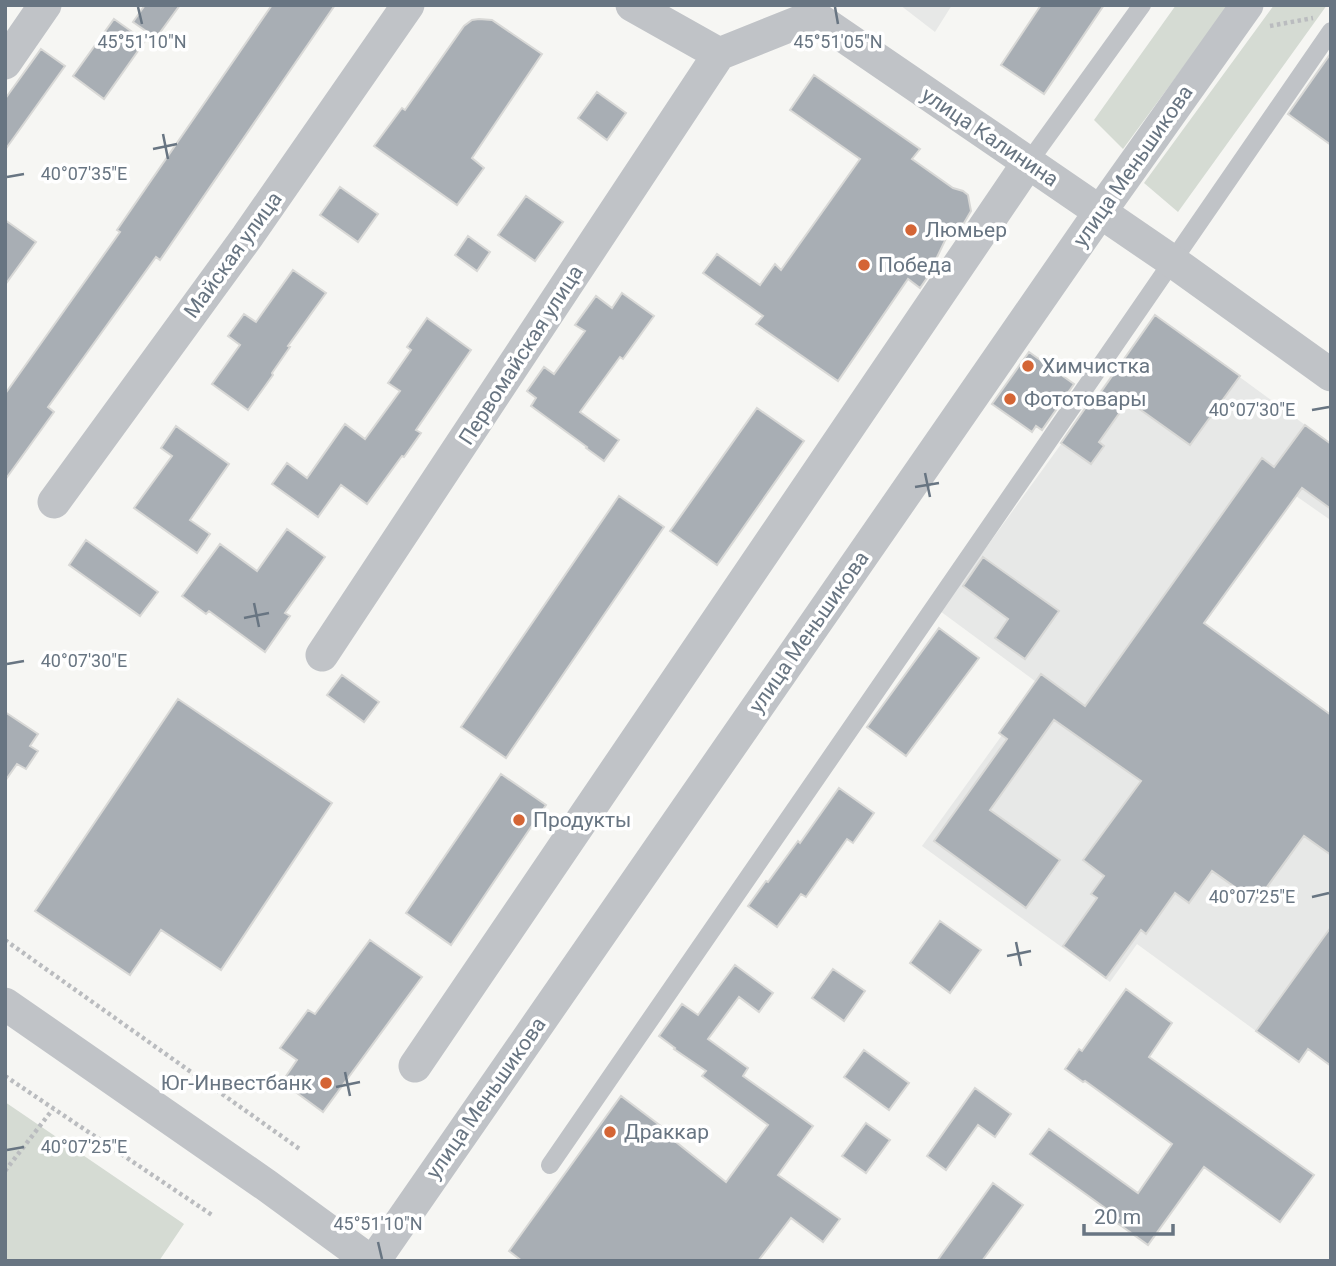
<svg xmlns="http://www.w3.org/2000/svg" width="1336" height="1266" viewBox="0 0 1336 1266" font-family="Roboto,sans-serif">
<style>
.built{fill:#e7e8e7}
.green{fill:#d5dbd3}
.building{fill:#a8aeb4;stroke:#d8d8d6;stroke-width:2}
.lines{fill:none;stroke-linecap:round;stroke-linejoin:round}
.path{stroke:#babcbf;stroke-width:4.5;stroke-dasharray:3.5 3.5;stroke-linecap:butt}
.lane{stroke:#c0c3c7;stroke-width:18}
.street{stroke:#c0c3c7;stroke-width:33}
.ticks{fill:none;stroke:#687582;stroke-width:2.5}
.poi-dot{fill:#d46535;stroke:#fff;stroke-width:2.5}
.labels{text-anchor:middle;stroke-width:7;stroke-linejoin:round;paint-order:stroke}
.street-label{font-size:21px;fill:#687582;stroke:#fff}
.poi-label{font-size:21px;fill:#687582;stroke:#fff;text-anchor:start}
.ticks-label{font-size:18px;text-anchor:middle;fill:#687582;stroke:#fff;stroke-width:7;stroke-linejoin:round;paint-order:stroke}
</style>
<rect width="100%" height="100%" fill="#f6f6f3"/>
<path class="built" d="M900,5H952L935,32Z
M1155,315L1331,444V516L1329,519L1296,496L1205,623L1331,715V983L1282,1050L1137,944L1110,982L922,846L1039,684L940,611Z"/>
<path class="green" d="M1176,5H1229L1123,149L1094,120Z
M1274,5H1327L1178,212L1144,183Z
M5,1102L184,1224L159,1261H5Z"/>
<path class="building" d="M145,5H180L156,38L133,22Z
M272,5H335L160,260L156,257L48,407L54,412L5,480V394L120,232L117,230Z
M1041,5H1104L1044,94L1001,65Z
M114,19L145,41L104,99L73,76Z
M479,19L492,20L542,54L472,158L484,168L457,205L374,146L402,108L405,110L464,26L472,20Z
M41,49L65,66L5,150V99Z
M1331,53V145L1288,114Z
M814,75L920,149L912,159L953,188L963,191L968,195L971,211L964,223L951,228L927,278L920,288L908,279L838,381L756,324L763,316L703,273L717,254L760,285L775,264L781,270L860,159L790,110Z
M597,92L626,113L607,140L578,118Z
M340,187L378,214L358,242L320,215Z
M526,196L563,222L535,261L498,235Z
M5,220L36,242L5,285Z
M468,236L490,252L477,271L455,255Z
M293,270L326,293L288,346L290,347L272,373L273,375L248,410L212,384L240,345L228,336L244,314L256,322Z
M622,293L654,316L623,359L620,357L580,412L619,440L604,461L586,448L587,447L531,406L536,398L527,391L544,367L554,374L585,331L575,325L596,296L612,308Z
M1155,315L1240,376L1190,445L1128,401L1099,442L1104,446L1091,464L1061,443L1093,397L1096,399Z
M427,318L471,350L416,430L421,433L404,457L402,456L367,504L341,485L318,517L272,484L287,463L307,478L345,424L365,439L400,391L388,383L411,350L407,347Z
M1029,352L1074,384L1042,430L1036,426L1032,432L992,404Z
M757,408L804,441L717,565L670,531Z
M1305,425L1331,444V509L1302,488L1204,623L1331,715V855L1304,836L1256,902L1212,871L1189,903L1175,893L1146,934L1141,930L1106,978L1063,946L1097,898L1091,894L1104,876L1083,860L1141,781L1054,720L990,810L1060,860L1026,908L934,841L1007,739L999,733L1041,674L1085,706L1262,458L1274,467Z
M176,426L229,464L190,520L210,534L197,553L134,508L172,456L161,448Z
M619,496L664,527L506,758L461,727Z
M287,529L325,557L285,613L290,616L265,652L209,611L206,614L182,596L220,544L257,571Z
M86,540L158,592L140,616L69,565Z
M983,557L1059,611L1025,659L995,638L1008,619L963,586Z
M939,628L979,658L906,756L867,727Z
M342,675L379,702L364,722L327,695Z
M178,699L332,803L221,970L161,930L130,975L35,911Z
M5,712L38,734L30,746L38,751L26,769L17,764L5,781Z
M501,774L546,805L451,945L406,913Z
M839,788L874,813L853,843L847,839L806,897L801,894L777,927L748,906L766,881L768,882L798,841L800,843Z
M940,921L981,950L950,993L910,963Z
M1331,927V1066L1308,1049L1299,1062L1256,1031Z
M370,940L422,977L323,1112L282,1082L297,1060L280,1048L308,1010L315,1014Z
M735,965L773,993L759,1012L739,997L708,1039L748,1068L743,1076L813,1126L778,1175L840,1219L823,1242L791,1218L758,1261H522L509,1251L621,1096L678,1139L676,1142L726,1182L768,1125L702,1076L706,1071L674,1049L675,1048L659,1036L682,1004L698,1015Z
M833,969L865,991L844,1021L812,998Z
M1126,989L1172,1023L1149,1057L1314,1175L1280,1222L1204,1167L1148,1245L1116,1222L1119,1218L1030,1154L1049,1129L1138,1193L1172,1144L1085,1081L1083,1082L1065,1069L1079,1049L1082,1051Z
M864,1050L909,1083L889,1110L844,1077Z
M975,1088L1011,1114L995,1137L978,1125L946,1170L927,1156Z
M866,1123L890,1140L866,1173L842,1156Z
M993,1183L1023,1205L982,1261H937Z"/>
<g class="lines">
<path class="path" d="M1270,26L1313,18
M5,940L301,1150
M5,1076L212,1215
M5,1171L53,1109"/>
<path class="lane" d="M1028,163L1142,5
M550,1165L1331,31"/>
<path class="street" d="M632,5L719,54L814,16L1172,261L1331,375
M5,63L45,5
M54,502L247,237L408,5
M322,655L719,54
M5,1004L266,1185L370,1261
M415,1066L1028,163
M374,1261L1100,212L1247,5"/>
</g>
<path class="ticks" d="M138,7L142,24M835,7L838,24M163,134L168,159M153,149L177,144M7,177L24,174M1312,410L1329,407M925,473L930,497M915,487L939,483M254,603L259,627M244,618L269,613M7,664L24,661M1312,897L1329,893M1016,942L1021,966M1007,956L1031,951M345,1072L350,1096M336,1087L360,1082M7,1150L24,1147M378,1242L382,1259"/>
<g class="poi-dot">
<circle cx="911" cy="230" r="7"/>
<circle cx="864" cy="265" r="7"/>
<circle cx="1028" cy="366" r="7"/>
<circle cx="1010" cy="399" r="7"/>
<circle cx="519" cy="820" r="7"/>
<circle cx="326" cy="1083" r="7"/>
<circle cx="610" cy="1132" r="7"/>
</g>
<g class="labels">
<g class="street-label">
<text transform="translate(990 137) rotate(34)" y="7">улица Калинина</text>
<text transform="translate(1133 166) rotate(-55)" y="7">улица Меньшикова</text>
<text transform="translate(233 255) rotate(-54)" y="7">Майская улица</text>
<text transform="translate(521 355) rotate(-57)" y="7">Первомайская улица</text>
<text transform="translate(809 632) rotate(-55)" y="7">улица Меньшикова</text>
<text transform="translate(486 1098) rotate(-55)" y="7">улица Меньшикова</text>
</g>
<g class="poi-label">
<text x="925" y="237">Люмьер</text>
<text x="878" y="272">Победа</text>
<text x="1042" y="373">Химчистка</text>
<text x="1024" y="406">Фототовары</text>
<text x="533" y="827">Продукты</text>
<text x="312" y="1090" text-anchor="end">Юг-Инвестбанк</text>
<text x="624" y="1139">Драккар</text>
</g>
</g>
<g class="ticks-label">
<text x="142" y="48">45°51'10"N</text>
<text x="838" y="48">45°51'05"N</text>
<text x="84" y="180">40°07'35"E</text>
<text x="1252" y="416">40°07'30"E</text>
<text x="84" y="667">40°07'30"E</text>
<text x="1252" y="903">40°07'25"E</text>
<text x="84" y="1153">40°07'25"E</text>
<text x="378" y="1230">45°51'10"N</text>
</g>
<rect width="1336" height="1266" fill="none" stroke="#687582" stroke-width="14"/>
<path d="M1084 1224v10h89v-10" fill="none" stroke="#687582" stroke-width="3.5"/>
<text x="1094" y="1224" font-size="21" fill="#687582" stroke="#ffffff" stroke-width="5" paint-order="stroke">20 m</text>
</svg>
